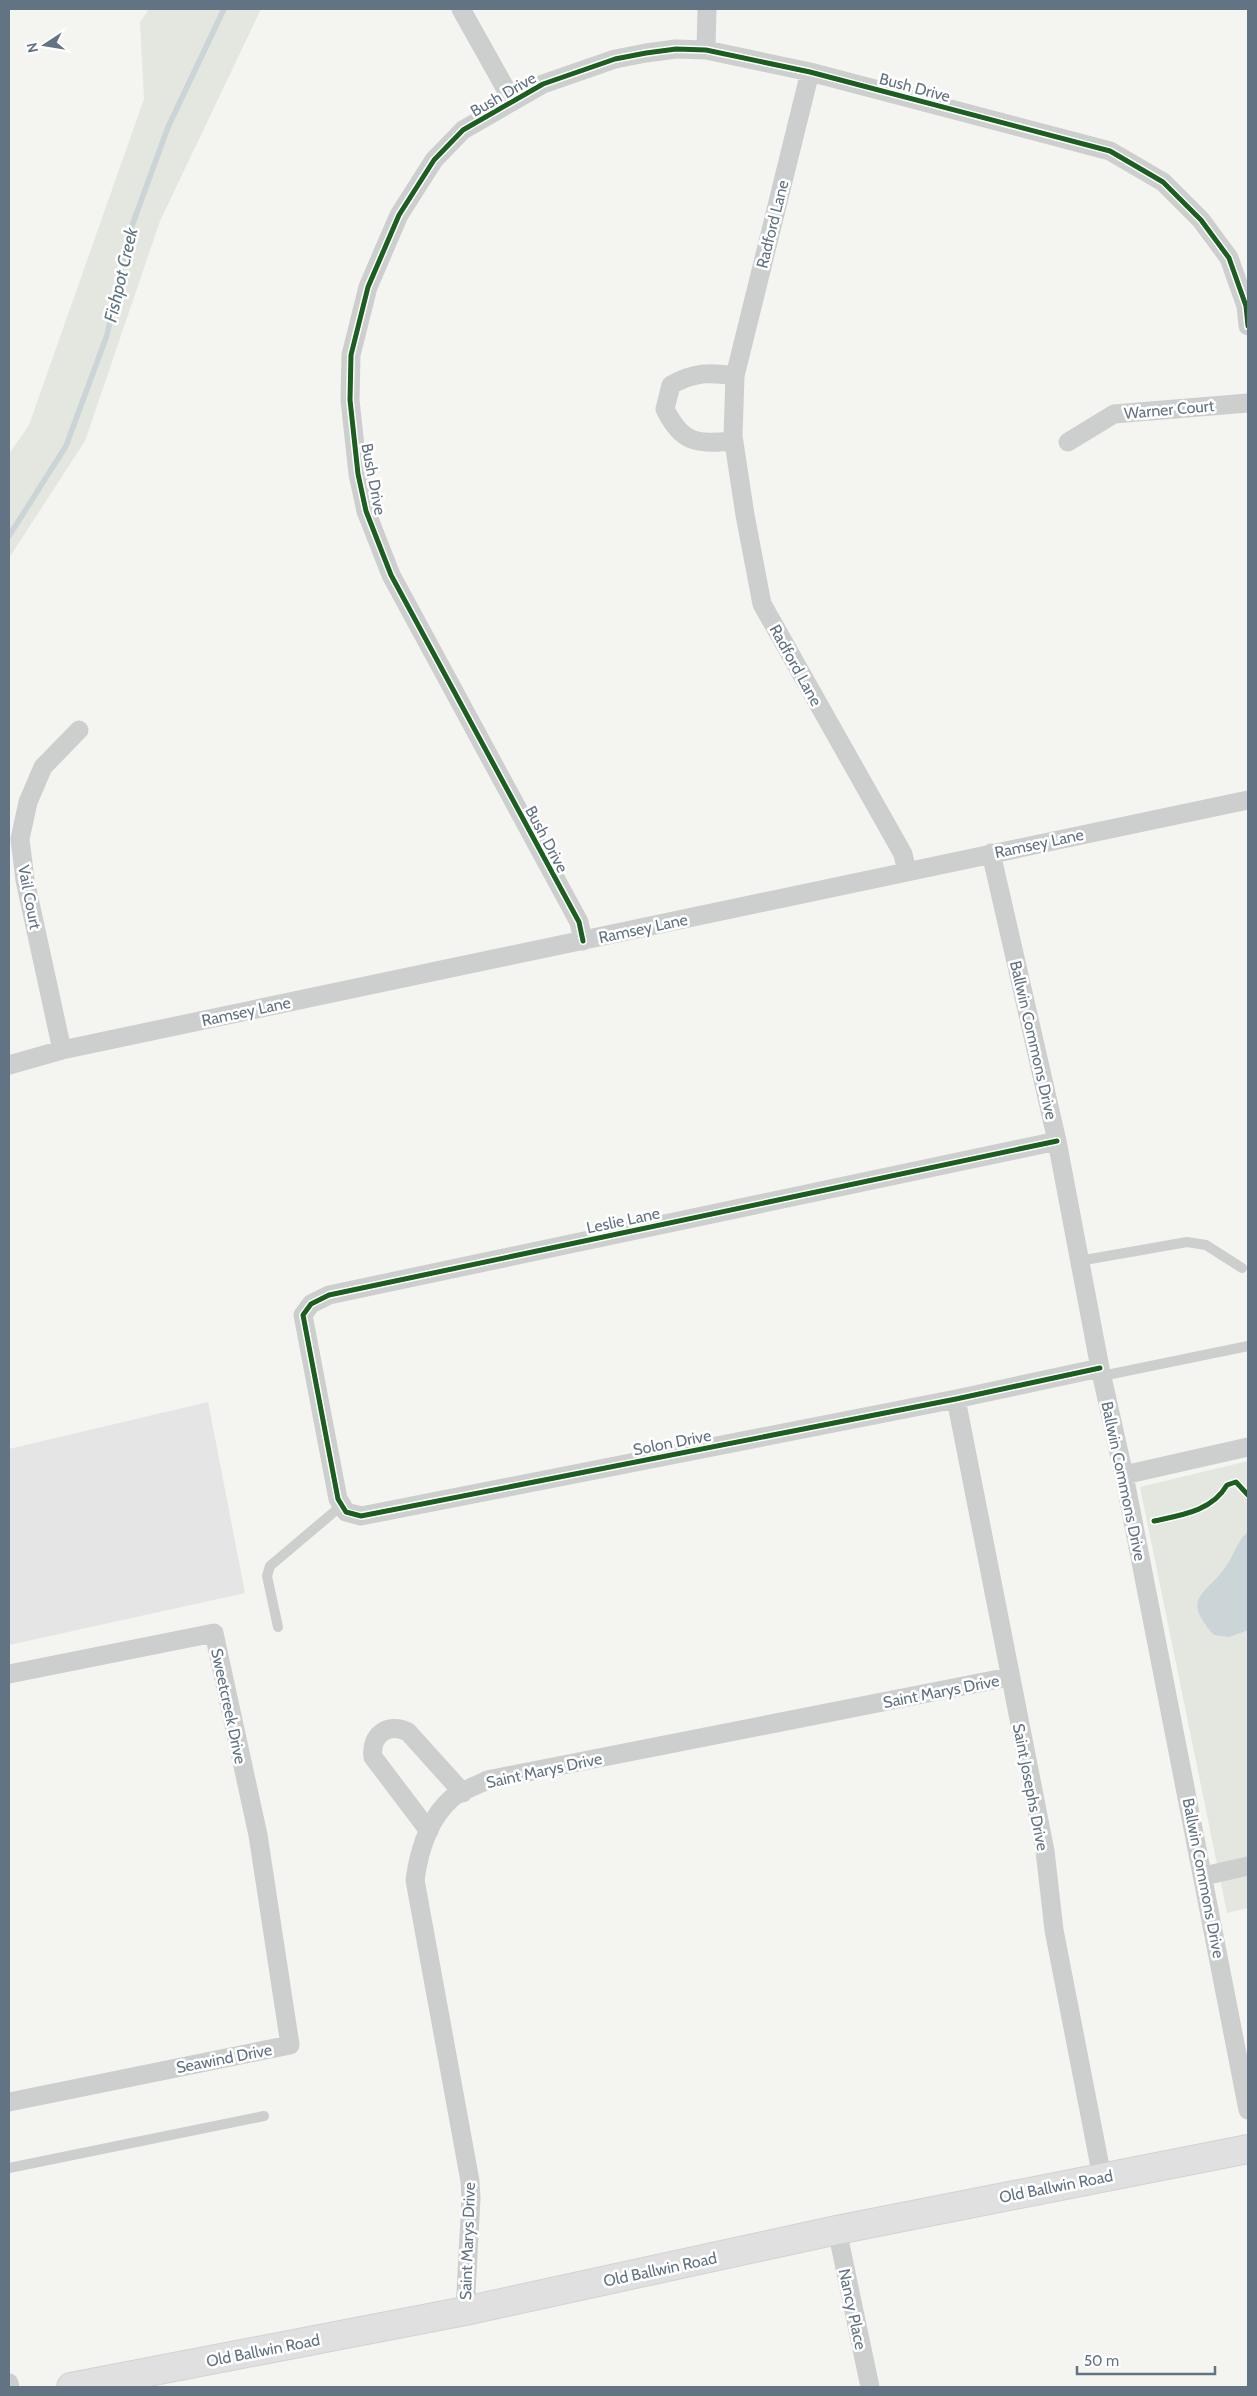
<svg xmlns="http://www.w3.org/2000/svg" width="1257" height="2396" viewBox="0 0 1257 2396" font-family="Cabin,sans-serif">
<style>
.built{fill:#e4e5e4}
.green{fill:#e3e7df}
.water{fill:#cbd4d6}
.lines{fill:none;stroke-linecap:round;stroke-linejoin:round}
.stream{stroke:#cbd4d6;stroke-width:5.5}
.secondary-casing{stroke:#d2d2d2;stroke-width:30}
.lane{stroke:#cdcece;stroke-width:10}
.street{stroke:#cdcece;stroke-width:19}
.secondary{stroke:#e0e0e1;stroke-width:28}
.cycleway-casing{stroke:#fff;stroke-width:8}
.cycleway{stroke:#1b5e20;stroke-width:5}
.labels{text-anchor:middle;stroke-width:5;stroke-linejoin:round;paint-order:stroke}
.street-label{font-size:16px;fill:#627383;stroke:#fff}
.water-label{font-size:18px;font-style:italic;fill:#5e7680;stroke:#fff}
</style>
<rect width="100%" height="100%" fill="#f4f4f1"/>
<path class="built" d="M208,1402L245,1593L9,1645V1449Z"/>
<path class="green" d="M149,9H261L160,221L85,441L9,558V454L29,425L144,99L140,22Z
M1248,1461V1908L1227,1913L1140,1487Z"/>
<path class="water" d="M1248,1532V1630L1229,1637L1214,1635C1180,1596 1206,1596 1227,1565C1234,1555 1238,1539 1248,1532Z"/>
<g class="lines">
<path class="stream" d="M9,536L66,446L107,335L129,234L168,127L224,9"/>
<g class="secondary-casing">
<path id="secondary" d="M71,2387L465,2311L837,2230L1248,2149"/>
</g>
<path class="lane" d="M1079,1261L1187,1242L1206,1245L1242,1268
M1102,1376L1248,1346
M278,1627L267,1576L270,1566L341,1506
M9,2168L264,2116"/>
<path class="street" d="M461,9L512,100
M706,50L707,9
M810,72L735,376L733,436L745,515L762,604L903,854L907,872
M733,441C697,444 682,444 665,409L671,385C695,372 708,372 735,376
M1068,442L1114,414L1248,403
M991,853L1057,1141L1100,1368L1124,1475L1248,2110
M583,941L579,922L391,575L366,511L358,474L350,400L351,355L368,287L399,215L434,160L463,130L543,84L615,59L646,53L676,49L706,50L810,72L1110,151L1163,182L1201,220L1229,258L1246,306L1248,326
M62,1050L25,880L20,839L28,802L43,767L79,730
M9,1065L62,1050L1248,800
M1057,1141L329,1295L311,1304L303,1315L338,1499L346,1512L361,1516L956,1399L1100,1368
M956,1399L1045,1851L1054,1930L1102,2177
M1124,1475L1248,1447
M9,1674L214,1633L258,1835L290,2045L9,2102
M429,1831L373,1757C370,1735 388,1722 408,1732L463,1793
M1204,1876L1248,1866
M837,2230L870,2387
M465,2311L471,2198L470,2181L415,1880C419,1851 429,1818 452,1798C461,1791 476,1786 487,1780L1009,1677
M9,2383L10,2387"/>
<use href="#secondary" class="secondary"/>
<g class="cycleway-casing">
<path id="cycleway" d="M583,941L579,922L391,575L366,511L358,474L350,400L351,355L368,287L399,215L434,160L463,130L543,84L615,59L646,53L676,49L706,50L810,72L1110,151L1163,182L1201,220L1229,258L1246,306L1248,326
M1057,1141L329,1295L311,1304L303,1315L338,1499L346,1512L361,1516L956,1399L1100,1368
M1154,1521C1182,1515 1212,1511 1227,1485L1236,1482L1248,1495"/>
</g>
<use href="#cycleway" class="cycleway"/>
</g>
<g class="labels">
<g class="street-label">
<text transform="translate(915 87) rotate(15)" y="6">Bush Drive</text>
<text transform="translate(503 94) rotate(-30)" y="6">Bush Drive</text>
<text transform="translate(772 224) rotate(-76)" y="6">Radford Lane</text>
<text transform="translate(1169 409) rotate(-5)" y="6">Warner Court</text>
<text transform="translate(374 479) rotate(79)" y="6">Bush Drive</text>
<text transform="translate(796 665) rotate(61)" y="6">Radford Lane</text>
<text transform="translate(547 839) rotate(62)" y="6">Bush Drive</text>
<text transform="translate(1039 843) rotate(-12)" y="6">Ramsey Lane</text>
<text transform="translate(30 897) rotate(79)" y="6">Vail Court</text>
<text transform="translate(643 928) rotate(-12)" y="6">Ramsey Lane</text>
<text transform="translate(246 1011) rotate(-12)" y="6">Ramsey Lane</text>
<text transform="translate(1034 1040) rotate(77)" y="6">Ballwin Commons Drive</text>
<text transform="translate(623 1220) rotate(-12)" y="6">Leslie Lane</text>
<text transform="translate(672 1442) rotate(-11)" y="6">Solon Drive</text>
<text transform="translate(1124 1481) rotate(78)" y="6">Ballwin Commons Drive</text>
<text transform="translate(941 1691) rotate(-11)" y="6">Saint Marys Drive</text>
<text transform="translate(229 1706) rotate(78)" y="6">Sweetcreek Drive</text>
<text transform="translate(544 1770) rotate(-12)" y="6">Saint Marys Drive</text>
<text transform="translate(1031 1787) rotate(79)" y="6">Saint Josephs Drive</text>
<text transform="translate(1204 1878) rotate(79)" y="6">Ballwin Commons Drive</text>
<text transform="translate(224 2058) rotate(-11)" y="6">Seawind Drive</text>
<text transform="translate(1056 2186) rotate(-11)" y="6">Old Ballwin Road</text>
<text transform="translate(467 2241) rotate(-88)" y="6">Saint Marys Drive</text>
<text transform="translate(660 2269) rotate(-12)" y="6">Old Ballwin Road</text>
<text transform="translate(853 2309) rotate(78)" y="6">Nancy Place</text>
<text transform="translate(263 2350) rotate(-11)" y="6">Old Ballwin Road</text>
</g>
<g class="water-label">
<text transform="translate(121 275) rotate(-77)" y="6">Fishpot Creek</text>
</g>
</g>
<rect width="1257" height="2396" fill="none" stroke="#627383" stroke-width="20"/>
<g transform="translate(45 45) rotate(258)" stroke="#ffffff" stroke-width="4" paint-order="stroke">
<path d="M0-4L9 19L0 12L-9 19Z" fill="#627383"/>
<text y="-8" font-size="14" font-weight="bold" text-anchor="middle" fill="#627383">N</text>
</g>
<path d="M1077 2366v8h138v-8" fill="none" stroke="#627383" stroke-width="2.5"/>
<text x="1084" y="2366" font-size="15" fill="#627383" stroke="#ffffff" stroke-width="4" paint-order="stroke">50 m</text>
</svg>
